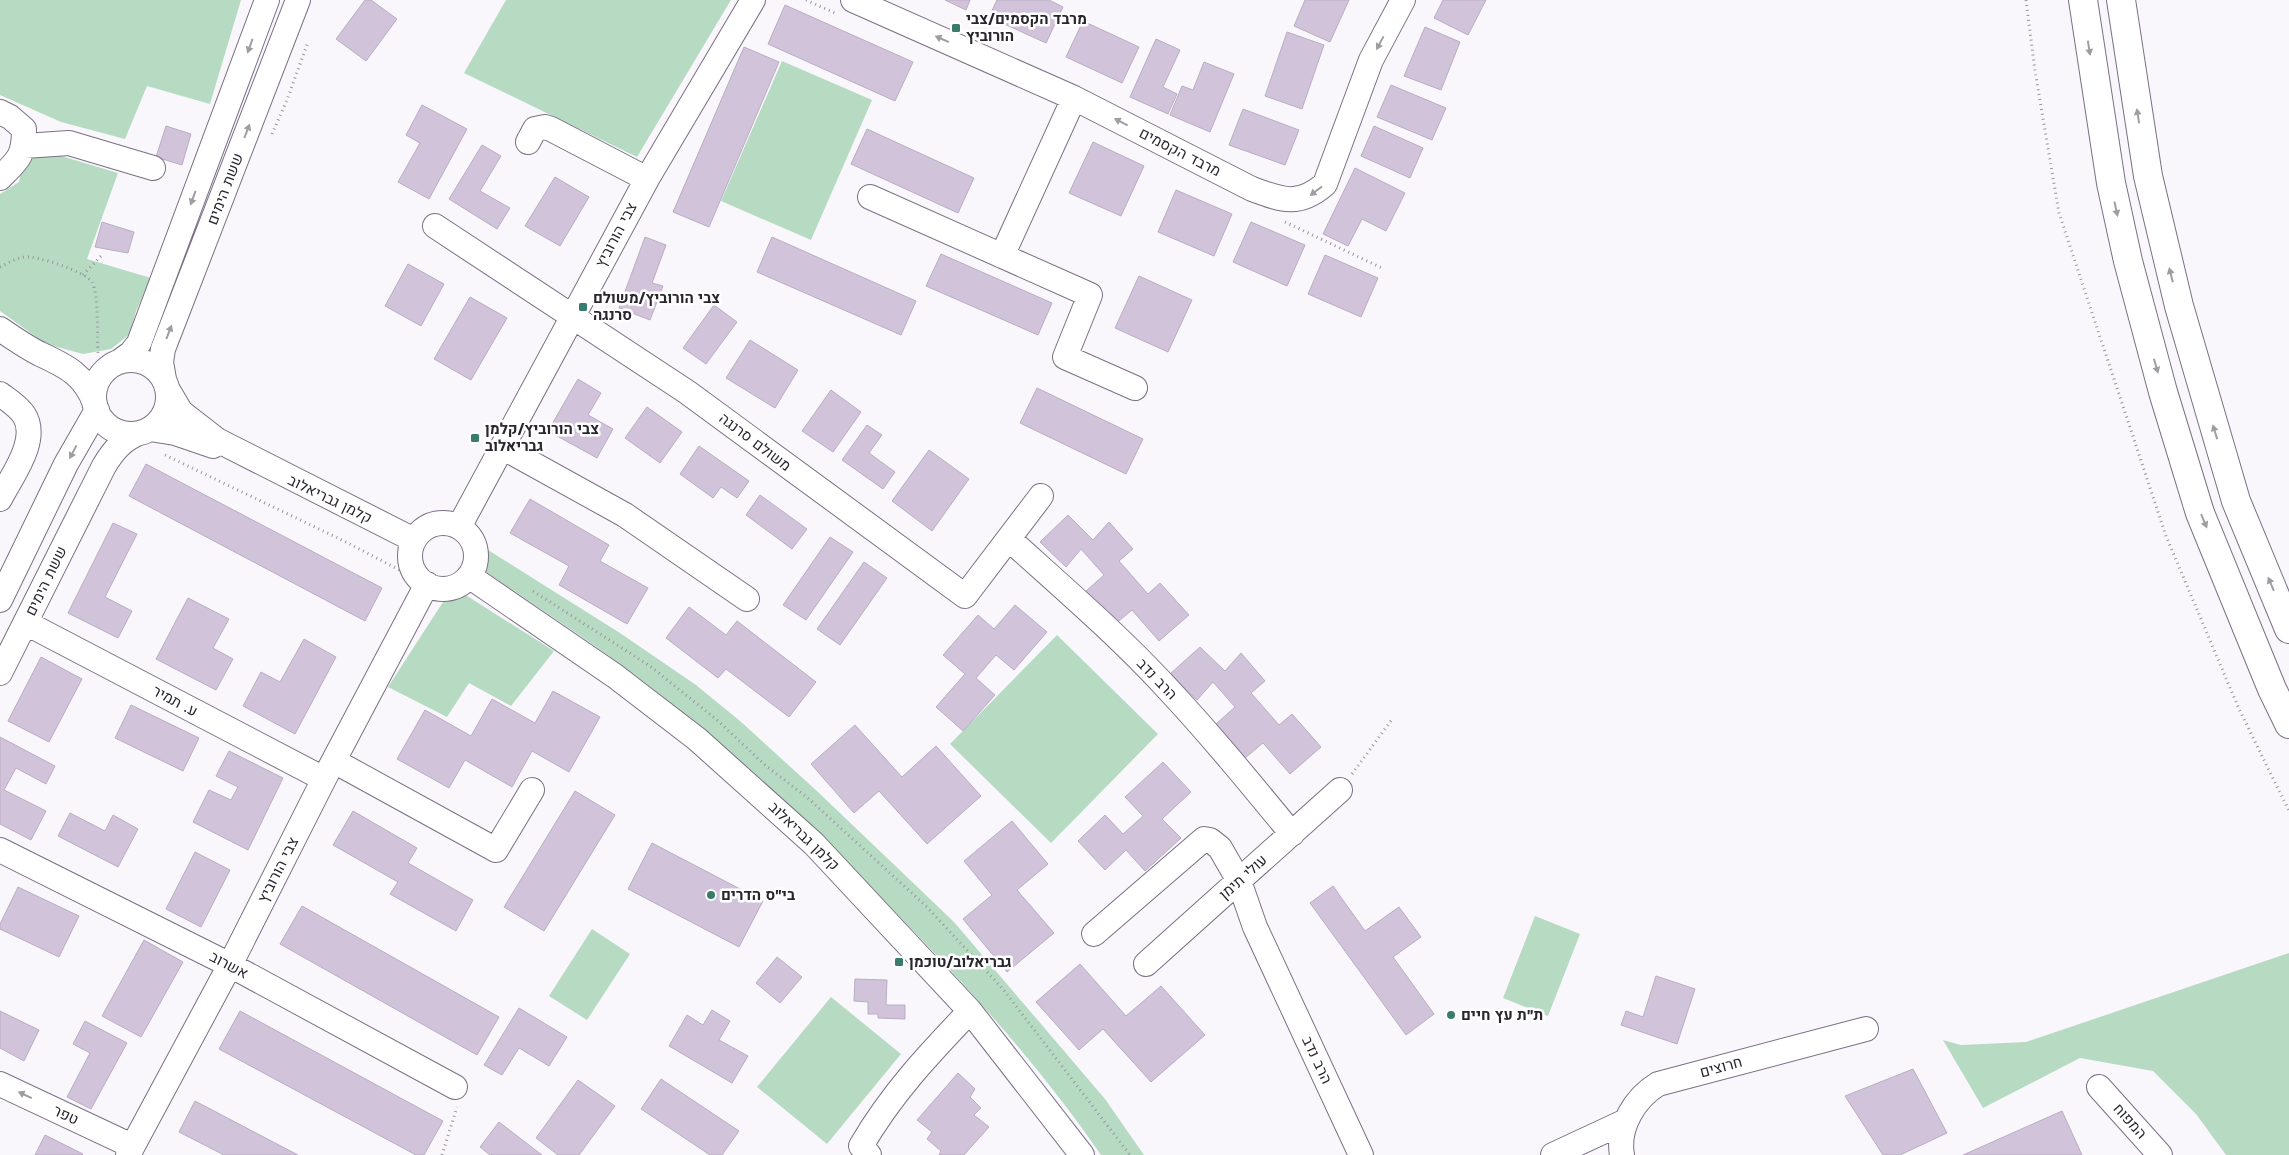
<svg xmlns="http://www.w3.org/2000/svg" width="2289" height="1155" viewBox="0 0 2289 1155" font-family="'Work Sans',Heebo,sans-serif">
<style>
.green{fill:#b6dbc2}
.building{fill:#d0c3da;stroke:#baadc3}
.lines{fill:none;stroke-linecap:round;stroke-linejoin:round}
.minor-casing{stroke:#7a7085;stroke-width:26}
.major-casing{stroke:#7a7085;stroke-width:30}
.path{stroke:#98959c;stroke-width:3;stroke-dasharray:1 4;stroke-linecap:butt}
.minor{stroke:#fff;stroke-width:24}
.major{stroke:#fff;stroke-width:28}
.oneway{fill:#9f9da1}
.poi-dot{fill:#397b6c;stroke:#fff;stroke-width:2}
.labels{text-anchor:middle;stroke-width:5;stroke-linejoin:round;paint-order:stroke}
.poi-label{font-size:15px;font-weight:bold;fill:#2a262f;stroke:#fff;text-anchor:start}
.street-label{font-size:15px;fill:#2a262f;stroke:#fff}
</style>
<rect width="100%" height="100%" fill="#f9f7fc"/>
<path class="green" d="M0,0H241L210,104L147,86L125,139L61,122L0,95Z
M506,0H731L637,157L464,73Z
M782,61L872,100L811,240L721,201Z
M25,155H58L118,173L87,259L151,278L136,311L130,334L111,349L83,354L46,344L0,311V194L19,182Z
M480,545L620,633L696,685L740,721L818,792L954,922L1105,1099L1144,1155H1101C1041,1068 969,988 895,912C817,832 736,755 648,685C595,644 537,607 482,569Z
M464,594L554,651L511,706L469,683L447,717L388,687L443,602Z
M1057,635L1158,734L1051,843L950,744Z
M1535,916L1580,934L1548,1016L1503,998Z
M592,929L630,954L587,1020L549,996Z
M2289,953V1155H2226L2196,1114L2153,1071L2080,1058L1983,1108L1943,1040L1961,1045L2026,1042Z
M831,997L901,1054L827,1144L757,1087Z"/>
<path class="building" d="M365,0H371L397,19L366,61L336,39Z
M945,0H970L966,10Z
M997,0H1049L1063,7L1046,43L989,17Z
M1305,0H1349L1330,42L1294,26Z
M1443,0H1486L1468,35L1434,18Z
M785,5L913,62L895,101L768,44Z
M1083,21L1139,47L1122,83L1066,57Z
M1425,27L1460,42L1441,90L1404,76Z
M1287,32L1324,45L1302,109L1265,96Z
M1156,39L1180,50L1163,87L1177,94L1168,114L1130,97Z
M744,47L779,62L709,227L673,212Z
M1204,62L1234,74L1210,132L1170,115L1182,86L1193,90Z
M1391,85L1446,108L1432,140L1377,117Z
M422,105L467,129L429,199L398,182L420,143L406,135Z
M1243,109L1299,130L1285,165L1229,145Z
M166,126L191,134L182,165L156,157Z
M1374,126L1423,148L1410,178L1361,156Z
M867,129L974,178L958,213L851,164Z
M1093,142L1144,166L1121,216L1069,193Z
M482,145L501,156L480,191L510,208L497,229L449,199Z
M1355,168L1405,193L1386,231L1362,219L1348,246L1323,234Z
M555,177L589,197L560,246L525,226Z
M1176,190L1232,214L1214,256L1158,232Z
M102,222L134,232L128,253L95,247Z
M1251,222L1305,245L1287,286L1233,262Z
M645,237L666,245L652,283L663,286L650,320L619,308Z
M772,237L916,301L901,335L757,272Z
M941,254L1052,303L1038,335L926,286Z
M1325,255L1378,278L1361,317L1308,294Z
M408,264L444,284L421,326L385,306Z
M1139,276L1192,300L1168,352L1115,328Z
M470,297L507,318L471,380L434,359Z
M714,305L737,322L706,364L683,348Z
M750,340L798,370L775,408L726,378Z
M578,379L601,393L588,415L613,429L597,458L548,431Z
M1037,388L1143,439L1126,474L1020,423Z
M831,390L861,412L833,452L802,431Z
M647,407L682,432L660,463L625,438Z
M867,425L882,435L869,453L895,472L883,489L842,460Z
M699,446L749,481L737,498L721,487L713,498L680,474Z
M929,450L969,479L932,531L892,501Z
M146,464L382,588L365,621L129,496Z
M760,495L807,529L792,549L746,515Z
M530,499L609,545L600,561L648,588L627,624L559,585L569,566L510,533Z
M1068,515L1093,540L1109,522L1133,549L1119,561L1148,594L1160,583L1189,615L1159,641L1132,610L1114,625L1085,592L1104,575L1081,549L1066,567L1040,542Z
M113,523L137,534L105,597L132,611L118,638L68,613Z
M830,537L853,552L806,620L783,605Z
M864,562L887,578L840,645L817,629Z
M188,598L229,619L213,648L233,659L216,690L156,659Z
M1015,605L1047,632L1014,670L996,655L976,678L995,695L963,731L936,707L965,674L943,655L978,615L994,629Z
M689,607L726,635L737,621L816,682L789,717L726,669L718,678L666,638Z
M304,639L336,657L295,734L243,706L261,672L280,682Z
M1200,647L1225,671L1241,653L1265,681L1251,693L1279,725L1292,714L1321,747L1290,774L1263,743L1245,758L1216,724L1235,707L1213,682L1197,700L1170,674Z
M41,657L82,679L49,742L8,721Z
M553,691L600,717L569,772L532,751L512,787L465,760L449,788L397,759L425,710L471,736L492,699L535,723Z
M131,705L199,738L183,771L115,738Z
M855,725L902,777L936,746L981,796L927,844L879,791L854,813L811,764Z
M0,737L55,766L46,784L16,768L4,790L46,811L31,840L0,824Z
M229,751L283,778L248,850L193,822L209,790L231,800L238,787L216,776Z
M1163,762L1191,792L1162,819L1181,838L1145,871L1126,850L1105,870L1078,841L1105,815L1123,834L1143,816L1125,797Z
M575,791L615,815L544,931L504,907Z
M353,811L417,848L408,863L473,900L456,931L390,894L398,882L333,845Z
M70,813L105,831L113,815L138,829L118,867L58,836Z
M1012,821L1048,864L1017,890L1054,933L1007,972L963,919L992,895L964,861Z
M652,843L763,901L739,947L628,889Z
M195,852L230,870L201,927L166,909Z
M1333,886L1365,931L1399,907L1421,937L1393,957L1434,1014L1406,1035L1310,903Z
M18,887L79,916L59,957L0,929V924Z
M302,906L499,1017L477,1055L280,944Z
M144,940L183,962L141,1037L102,1016Z
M777,957L802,977L780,1003L756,983Z
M1080,964L1126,1016L1161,986L1205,1035L1151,1082L1103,1029L1079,1050L1036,1002Z
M1656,976L1695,989L1677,1044L1621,1025L1626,1011L1643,1017Z
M855,979L887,980L886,1005H905V1019L878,1018V1014H868V1002L854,1001Z
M519,1008L567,1037L549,1066L519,1048L502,1075L484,1065Z
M712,1010L730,1021L719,1040L748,1056L732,1083L669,1046L687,1015L703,1025Z
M0,1011L39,1030L24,1061L0,1048Z
M240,1011L443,1121L424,1155H416L219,1049Z
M85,1021L127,1043L91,1109L67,1097L90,1053L73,1044Z
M1913,1069L1947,1133L1900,1155H1883L1845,1096Z
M958,1073L975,1089L970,1097L981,1108L974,1115L989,1127L964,1155H939L941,1151L927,1139L932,1132L917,1120Z
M661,1079L739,1131L722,1155H710L641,1109Z
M578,1080L615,1106L579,1155H558L536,1138Z
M195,1101L298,1155H224L179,1132Z
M2062,1111L2082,1155H1963Z
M499,1122L542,1155H490L480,1147Z
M45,1135L83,1154L82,1155H35Z"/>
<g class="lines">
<g class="minor-casing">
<path id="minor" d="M853,0L1074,98L1252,189C1282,200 1299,207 1325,184L1371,60L1403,0
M0,112L10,117L24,129C24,157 18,160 0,178
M528,142L535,129L545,127L551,129L647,179
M24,146L69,143L153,168
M870,197L1090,295L1065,357L1135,388
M435,226L687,392L965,596L1041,496
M1002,256L1074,98
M0,329C13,338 26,347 40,354C66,366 85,375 95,404
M94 397a37 37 0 1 1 74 0a37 37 0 1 1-74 0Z
M119,362L131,353L139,343L267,0
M164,379L161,362L163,349L298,0
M168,390L181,412L217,440L414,540
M0,394C8,400 18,406 24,415C40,440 11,477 0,499
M150,429L175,433L213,446
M502,447L625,515L747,599
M410 556a33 33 0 1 1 66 0a33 33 0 1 1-66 0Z
M459,527L647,179L753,0
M1009,539C1062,587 1117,634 1166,687C1210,734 1251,784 1292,834
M469,576L615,676L697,739L814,844L970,1011L1082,1155
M0,600L66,464L97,410
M26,623L324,779
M0,673L104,466C113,451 122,440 139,433
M334,761L496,850L532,790
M0,850L230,965L455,1087
M1094,934L1204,839L1210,840L1220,848L1239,881L1255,927L1361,1155
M1146,964L1340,790
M0,1084L132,1146
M2099,1087L2160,1155
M128,1155L230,965L324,779L427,584
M869,1155L861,1146C892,1093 928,1055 970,1011
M1553,1155L1626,1121
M1622,1155C1617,1127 1635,1098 1658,1084L1866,1029"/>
</g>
<g class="major-casing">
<path id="major" d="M2083,0L2111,183L2128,261L2163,392L2200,513L2272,689L2289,724
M2121,0L2148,176L2179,306L2236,501L2289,629"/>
</g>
<path class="path" d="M806,0L835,13
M2026,0L2035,71L2059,213L2166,536L2239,709L2289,811
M272,134L287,100L308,42
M1285,222L1384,269
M0,267C8,263 16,258 25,257C36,255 86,272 92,282C99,294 97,339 98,354
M83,275L102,255
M165,455L344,541L409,575
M533,591L650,666L717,720L765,765L809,799L927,907L1003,989L1130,1155
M1352,774L1393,718
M442,1155L457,1107"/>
<use href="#minor" class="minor"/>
<use href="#major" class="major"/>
</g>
<defs><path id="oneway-solid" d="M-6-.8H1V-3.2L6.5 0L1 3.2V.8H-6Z" transform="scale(1.25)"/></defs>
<g class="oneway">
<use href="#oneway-solid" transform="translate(942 39) rotate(-156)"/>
<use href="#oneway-solid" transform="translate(1380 43) rotate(118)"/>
<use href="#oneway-solid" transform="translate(250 46) rotate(110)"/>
<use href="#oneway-solid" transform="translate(2089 48) rotate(81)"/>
<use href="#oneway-solid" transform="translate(2138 116) rotate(-99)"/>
<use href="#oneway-solid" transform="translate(1121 122) rotate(-153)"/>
<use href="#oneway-solid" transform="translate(247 131) rotate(-69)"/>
<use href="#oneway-solid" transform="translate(1316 191) rotate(143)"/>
<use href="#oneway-solid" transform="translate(193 198) rotate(110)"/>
<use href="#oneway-solid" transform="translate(2116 209) rotate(78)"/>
<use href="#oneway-solid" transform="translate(2171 275) rotate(-104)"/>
<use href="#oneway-solid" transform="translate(169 332) rotate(-69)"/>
<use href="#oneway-solid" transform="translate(2156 366) rotate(74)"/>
<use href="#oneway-solid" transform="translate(2215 432) rotate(-107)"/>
<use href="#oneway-solid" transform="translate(73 452) rotate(118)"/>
<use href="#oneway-solid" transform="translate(2204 521) rotate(67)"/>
<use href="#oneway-solid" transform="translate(2271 584) rotate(-113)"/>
<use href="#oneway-solid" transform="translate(25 1095) rotate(-155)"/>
</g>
<g class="poi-dot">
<rect x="951" y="23" width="10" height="10" rx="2.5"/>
<rect x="578" y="302" width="10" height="10" rx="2.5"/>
<rect x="470" y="433" width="10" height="10" rx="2.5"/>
<circle cx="711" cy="895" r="5"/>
<rect x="894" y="957" width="10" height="10" rx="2.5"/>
<circle cx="1451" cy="1015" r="5"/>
</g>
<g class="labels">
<g class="poi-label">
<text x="966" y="24">מרבד הקסמים/צבי<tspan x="966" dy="17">הורוביץ</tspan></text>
<text x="593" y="303">צבי הורוביץ/משולם<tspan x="593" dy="17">סרנגה</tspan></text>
<text x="485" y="434">צבי הורוביץ/קלמן<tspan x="485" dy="17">גבריאלוב</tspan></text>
<text x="721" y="900">בי"ס הדרים</text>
<text x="909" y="967">גבריאלוב/טוכמן</text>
<text x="1461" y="1020">ת"ת עץ חיים</text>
</g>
<g class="street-label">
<text transform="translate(1180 152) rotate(27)" y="5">מרבד הקסמים</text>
<text transform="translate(225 189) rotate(-69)" y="5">ששת הימים</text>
<text transform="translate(616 235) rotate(-62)" y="5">צבי הורוביץ</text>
<text transform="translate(755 442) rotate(37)" y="5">משולם סרנגה</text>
<text transform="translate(330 499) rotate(26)" y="5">קלמן גבריאלוב</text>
<text transform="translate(46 581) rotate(-64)" y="5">ששת הימים</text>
<text transform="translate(1157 679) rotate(46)" y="5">הרב נדב</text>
<text transform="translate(175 701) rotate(28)" y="5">ע. תמיר</text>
<text transform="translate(804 836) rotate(44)" y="5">קלמן גבריאלוב</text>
<text transform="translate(278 870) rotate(-63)" y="5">צבי הורוביץ</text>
<text transform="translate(1243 877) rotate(-42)" y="5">עולי תימן</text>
<text transform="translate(229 965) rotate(28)" y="5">אשרוב</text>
<text transform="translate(1317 1060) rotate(65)" y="5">הרב נדב</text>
<text transform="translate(1721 1067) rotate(-15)" y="5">חרוצים</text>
<text transform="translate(66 1115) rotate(25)" y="5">טפר</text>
<text transform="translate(2130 1121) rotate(48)" y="5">המפוח</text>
</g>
</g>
</svg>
